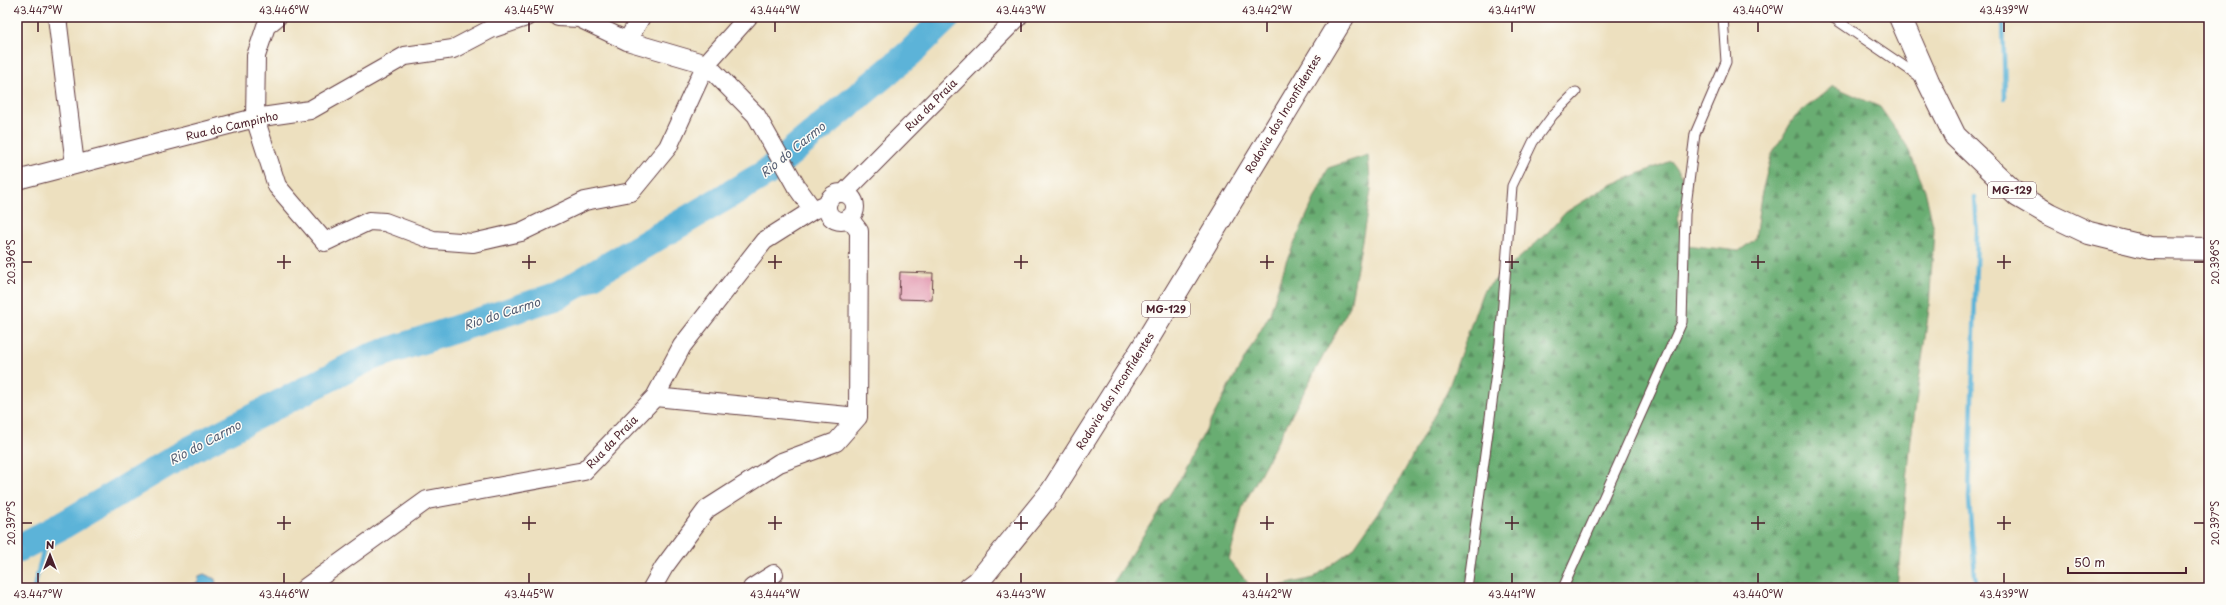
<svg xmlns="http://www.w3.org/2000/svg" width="2226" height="605" viewBox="0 0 2226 605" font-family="'Playpen Sans',sans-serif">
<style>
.forest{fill:url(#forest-firs);stroke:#5a664e}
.water{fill:#5bb3d8;stroke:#526982}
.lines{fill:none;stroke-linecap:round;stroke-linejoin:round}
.stream{stroke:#5bb3d8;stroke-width:4.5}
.river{stroke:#5bb3d8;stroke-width:28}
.building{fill:#e49eb4}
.lane-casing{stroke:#623c41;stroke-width:11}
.street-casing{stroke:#623c41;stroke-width:20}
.primary-casing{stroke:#623c41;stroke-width:24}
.lane{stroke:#fff;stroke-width:9}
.street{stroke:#fff;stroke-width:18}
.primary{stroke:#fff;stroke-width:22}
.ticks{fill:none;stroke:#4a1f2b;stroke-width:1.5}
.labels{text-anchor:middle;stroke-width:3;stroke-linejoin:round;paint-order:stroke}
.shield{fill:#fdfcf7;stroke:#806168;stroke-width:1}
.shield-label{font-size:10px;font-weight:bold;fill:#4a1f2b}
.street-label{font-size:11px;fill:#4a1f2b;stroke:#fdfcf7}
.water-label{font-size:12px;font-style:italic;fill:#515a70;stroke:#fdfcf7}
.neatline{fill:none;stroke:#4a1f2b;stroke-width:1.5}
.ticks-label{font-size:10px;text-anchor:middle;fill:#4a1f2b}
</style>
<defs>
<pattern id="forest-firs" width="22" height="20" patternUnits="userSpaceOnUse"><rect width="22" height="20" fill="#69ad72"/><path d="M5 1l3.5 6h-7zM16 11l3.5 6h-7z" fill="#588c5e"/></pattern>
</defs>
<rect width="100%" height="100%" fill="#fdfcf7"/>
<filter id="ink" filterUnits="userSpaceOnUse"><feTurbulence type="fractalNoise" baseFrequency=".025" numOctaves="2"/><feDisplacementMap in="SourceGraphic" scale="8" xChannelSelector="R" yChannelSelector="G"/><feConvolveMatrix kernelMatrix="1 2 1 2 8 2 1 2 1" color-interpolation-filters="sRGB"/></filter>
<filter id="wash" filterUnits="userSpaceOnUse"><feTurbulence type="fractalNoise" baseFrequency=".012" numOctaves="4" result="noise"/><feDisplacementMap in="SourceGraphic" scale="16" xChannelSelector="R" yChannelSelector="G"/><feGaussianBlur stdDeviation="0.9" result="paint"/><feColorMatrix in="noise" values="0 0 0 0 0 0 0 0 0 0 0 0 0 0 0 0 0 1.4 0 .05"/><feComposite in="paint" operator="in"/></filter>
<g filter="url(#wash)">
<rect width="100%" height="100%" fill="#ede0bf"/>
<path class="forest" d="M1833,86L1880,107L1907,146L1925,190L1934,230L1929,309L1911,439L1897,588H1271L1313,578L1353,549L1393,492L1447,392L1483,291L1548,232L1566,212L1608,186L1671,161L1689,187L1677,218L1686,245L1739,251L1755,239L1761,196L1771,156L1795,116Z
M1368,155L1371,191L1350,306L1243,506L1229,560L1252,588H1109L1179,480L1234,377L1270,314L1286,262L1328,168Z"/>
<path class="water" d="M204,574L215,579L217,588H186L198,582L199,576Z"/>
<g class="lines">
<path class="stream" d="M2003,17L2005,98
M1975,197L1977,230L1969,500L1976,588
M34,588L43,552L65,524"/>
<path class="river" d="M17,549L65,524L188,451L368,358L559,295L766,173L910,53L947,17"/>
</g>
<g id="blocks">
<path class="building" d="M900,272L933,273L932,300L899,299Z"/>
</g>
</g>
<g filter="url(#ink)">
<use href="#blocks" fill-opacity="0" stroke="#623c41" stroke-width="1"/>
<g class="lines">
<g class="lane-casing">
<path id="lane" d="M1832,17L1920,77
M1467,588L1500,343L1512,186L1533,142L1553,115L1576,92
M1563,588L1682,322L1685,214L1695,134L1726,62L1723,17"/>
</g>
<g class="street-casing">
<path id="street" d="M57,17L75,165
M277,17L266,26L256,56L255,118L277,186L325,242L369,221L385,222L433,240L473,243L521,232L585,201L631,192L668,147L706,64L756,115L796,186L813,210
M558,17L579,18L627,41L706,64L748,17
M627,41L641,17
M17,180L255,118L310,110L405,56L453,49L491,29L526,17
M844,193L1018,17
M827 207a14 14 0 1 1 28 0a14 14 0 1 1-28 0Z
M849,218L859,231L858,417
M655,397L858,417
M305,588L427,500L584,471L655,397L682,346L764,241L813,210L827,204
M652,588L664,567L707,509L779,463L836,442L858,417
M752,588L774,574"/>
</g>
<g class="primary-casing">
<path id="primary" d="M1900,17L1928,81L1955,136L2018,196L2049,214L2089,233L2150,248L2209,249
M970,588L978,582L1052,491L1143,347L1343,17"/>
</g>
<use href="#lane" class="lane"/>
<use href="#street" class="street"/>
<use href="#primary" class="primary"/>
</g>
</g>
<path class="ticks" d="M38,22V32M284,22V32M529,22V32M775,22V32M1021,22V32M1267,22V32M1512,22V32M1758,22V32M2004,22V32M284,255V269M529,255V269M775,255V269M1021,255V269M1267,255V269M1512,255V269M1758,255V269M2004,255V269M22,262H32M277,262H291M522,262H536M768,262H782M1014,262H1028M1260,262H1274M1505,262H1519M1751,262H1765M1997,262H2011M2194,262H2204M284,516V530M529,516V530M775,516V530M1021,516V530M1267,516V530M1512,516V530M1758,516V530M2004,516V530M22,523H32M277,523H291M522,523H536M768,523H782M1014,523H1028M1260,523H1274M1505,523H1519M1751,523H1765M1997,523H2011M2194,523H2204M38,573V583M284,573V583M529,573V583M775,573V583M1021,573V583M1267,573V583M1512,573V583M1758,573V583M2004,573V583"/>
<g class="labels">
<g class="shield">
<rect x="1988" y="182" width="48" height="16" rx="3"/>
<rect x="1142" y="301" width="48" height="16" rx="3"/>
</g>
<g class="shield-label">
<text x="2012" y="194">MG-129</text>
<text x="1166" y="313">MG-129</text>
</g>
<g class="street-label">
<text transform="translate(931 105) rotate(-45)" y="4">Rua da Praia</text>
<text transform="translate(1283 114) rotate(-59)" y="4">Rodovia dos Inconfidentes</text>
<text transform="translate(232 126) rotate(-13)" y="4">Rua do Campinho</text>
<text transform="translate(1115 391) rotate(-58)" y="4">Rodovia dos Inconfidentes</text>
<text transform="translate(612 442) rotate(-46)" y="4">Rua da Praia</text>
</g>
<g class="water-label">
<text transform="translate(793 150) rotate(-39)" y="4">Rio do Carmo</text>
<text transform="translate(502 314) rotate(-18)" y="4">Rio do Carmo</text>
<text transform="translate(205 443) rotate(-28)" y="4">Rio do Carmo</text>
</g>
</g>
<rect width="2226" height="605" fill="none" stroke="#fdfcf7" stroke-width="44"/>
<g transform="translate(50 555)" stroke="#fdfcf7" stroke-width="3" paint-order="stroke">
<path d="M0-3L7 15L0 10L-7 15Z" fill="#4a1f2b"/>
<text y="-6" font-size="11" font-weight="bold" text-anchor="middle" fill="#4a1f2b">N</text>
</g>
<path d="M2068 567v6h118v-6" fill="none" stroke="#4a1f2b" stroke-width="2"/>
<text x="2074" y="567" font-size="12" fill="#4a1f2b" stroke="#fdfcf7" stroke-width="3" paint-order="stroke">50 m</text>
<rect x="22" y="22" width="2182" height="561" class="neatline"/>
<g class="ticks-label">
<text x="38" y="14">43.447°W</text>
<text x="284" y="14">43.446°W</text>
<text x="529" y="14">43.445°W</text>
<text x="775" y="14">43.444°W</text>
<text x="1021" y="14">43.443°W</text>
<text x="1267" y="14">43.442°W</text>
<text x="1512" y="14">43.441°W</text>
<text x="1758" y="14">43.440°W</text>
<text x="2004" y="14">43.439°W</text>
<text transform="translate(11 262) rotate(-90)" y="4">20.396°S</text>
<text transform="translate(2215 262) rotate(-90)" y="4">20.396°S</text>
<text transform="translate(11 523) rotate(-90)" y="4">20.397°S</text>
<text transform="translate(2215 523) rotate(-90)" y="4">20.397°S</text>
<text x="38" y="598">43.447°W</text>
<text x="284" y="598">43.446°W</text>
<text x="529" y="598">43.445°W</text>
<text x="775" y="598">43.444°W</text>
<text x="1021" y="598">43.443°W</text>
<text x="1267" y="598">43.442°W</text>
<text x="1512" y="598">43.441°W</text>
<text x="1758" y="598">43.440°W</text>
<text x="2004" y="598">43.439°W</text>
</g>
</svg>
